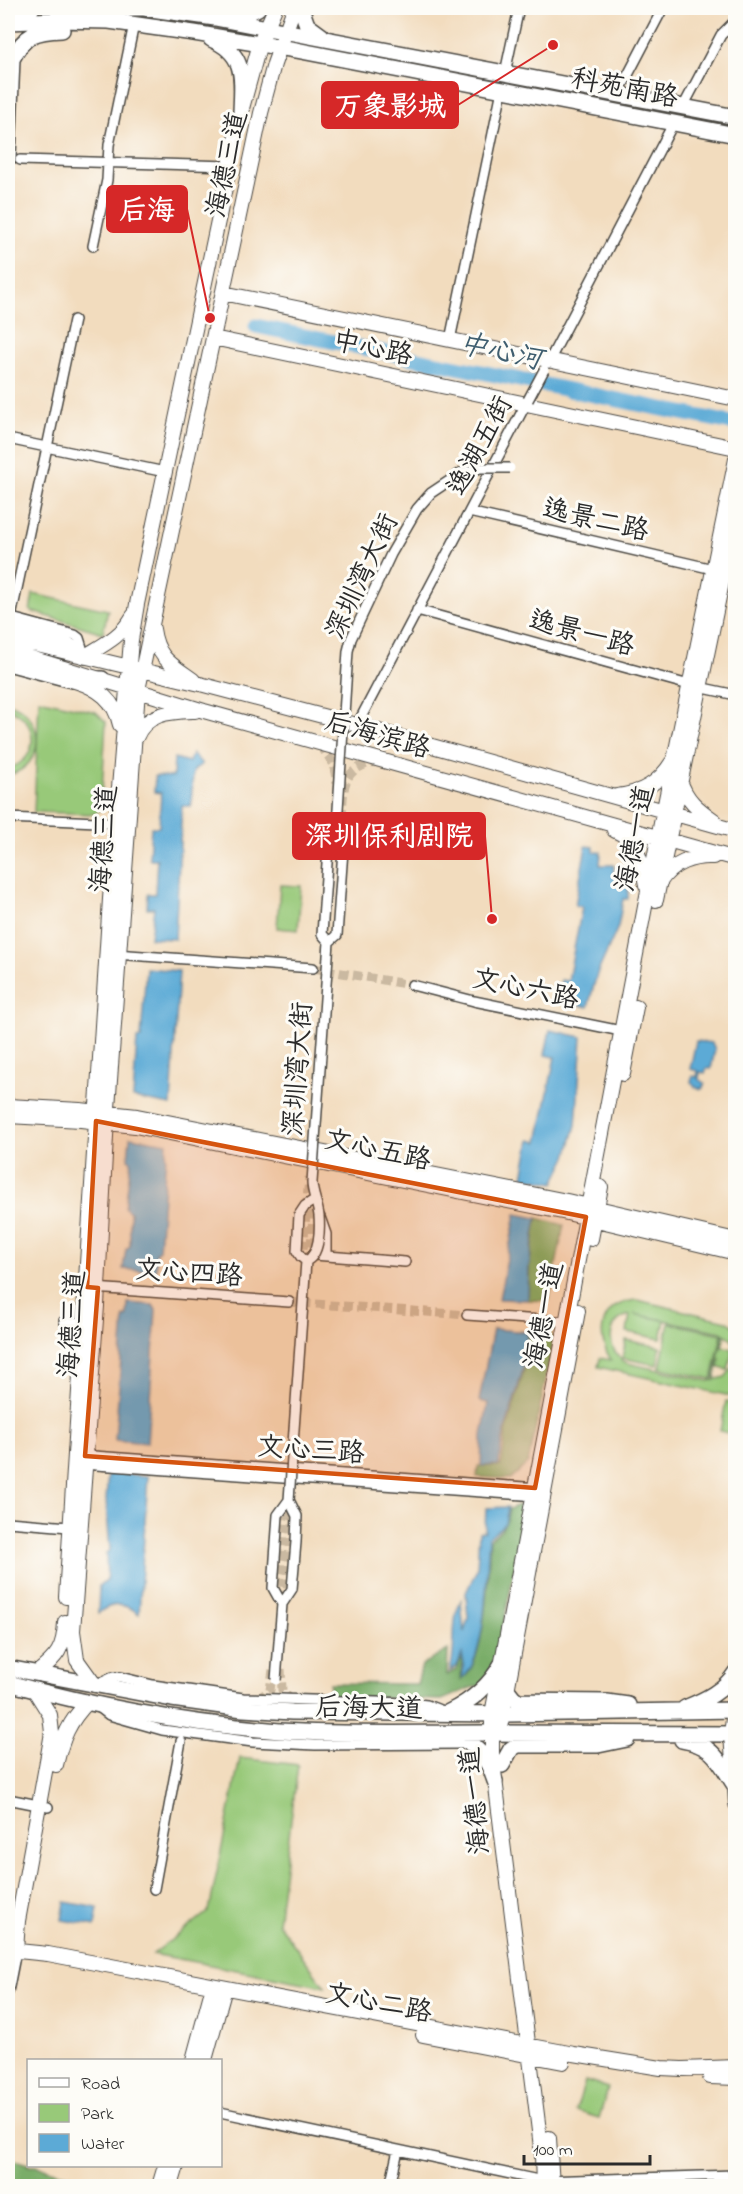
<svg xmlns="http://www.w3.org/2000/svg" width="743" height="2194" viewBox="0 0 743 2194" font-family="'Indie Flower','LXGW WenKai TC',sans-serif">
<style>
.green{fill:#98c979;stroke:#627a52;stroke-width:1.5}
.forest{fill:#7aad69;stroke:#526c4a;stroke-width:1.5}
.water{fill:#5caad6;stroke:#446a80;stroke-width:1.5}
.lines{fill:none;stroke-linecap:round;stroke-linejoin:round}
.river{stroke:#5caad6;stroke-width:15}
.street-tunnel{stroke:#cab9a1;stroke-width:9;stroke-dasharray:9 4.5;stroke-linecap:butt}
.street-casing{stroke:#494641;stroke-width:12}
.secondary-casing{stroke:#494641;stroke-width:16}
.primary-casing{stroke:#494641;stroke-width:18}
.street{stroke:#fff;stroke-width:9}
.secondary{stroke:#fff;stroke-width:14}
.primary{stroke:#fff;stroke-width:15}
.street-bridge-casing{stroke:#494641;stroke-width:12;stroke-linecap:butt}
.street-bridge{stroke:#fff;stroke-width:9}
.marked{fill:#d5540f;fill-opacity:0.2;stroke:#d5540f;stroke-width:4.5;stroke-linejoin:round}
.labels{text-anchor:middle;stroke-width:6;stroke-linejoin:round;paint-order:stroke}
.street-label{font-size:27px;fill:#2b2b2b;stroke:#fdfcf7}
.water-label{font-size:28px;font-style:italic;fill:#3f5e6f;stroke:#fdfcf7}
.leader{fill:none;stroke:#d62828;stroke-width:2}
.callout-dot{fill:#d62828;stroke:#fdfcf7;stroke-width:2}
.callout{fill:#d62828;stroke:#d62828;stroke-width:2}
.callout-label{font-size:28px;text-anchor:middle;font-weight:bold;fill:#fff}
</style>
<rect width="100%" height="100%" fill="#fdfcf7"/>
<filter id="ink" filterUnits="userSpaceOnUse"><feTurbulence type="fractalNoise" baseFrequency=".0167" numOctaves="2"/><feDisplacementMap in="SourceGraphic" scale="12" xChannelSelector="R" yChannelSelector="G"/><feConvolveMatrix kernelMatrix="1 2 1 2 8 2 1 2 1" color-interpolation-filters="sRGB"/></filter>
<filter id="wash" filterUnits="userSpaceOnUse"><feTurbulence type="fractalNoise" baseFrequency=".008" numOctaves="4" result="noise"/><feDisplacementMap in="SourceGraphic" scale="24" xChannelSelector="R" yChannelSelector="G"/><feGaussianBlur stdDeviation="1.35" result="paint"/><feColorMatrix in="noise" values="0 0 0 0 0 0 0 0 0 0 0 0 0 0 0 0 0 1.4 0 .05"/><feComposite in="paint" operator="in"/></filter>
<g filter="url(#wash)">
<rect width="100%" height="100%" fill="#f2dcbe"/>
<path class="green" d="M33,594L108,610L103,633L30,611Z
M39,699L96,712L106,722L101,809L94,814L34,812Z
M8,703C46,713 47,767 8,775V768C41,761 39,718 8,709Z
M280,885L301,886L298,930L277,928Z
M637,1300L727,1321L735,1327V1346L731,1338L721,1332L634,1314L665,1320L661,1339L627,1332L630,1315C605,1320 606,1352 627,1363L709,1381L725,1377L735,1365V1397L598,1367L600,1358L611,1360C594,1332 602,1303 637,1300Z
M669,1323L722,1334L712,1379L660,1368Z
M723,1335L725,1336L722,1346L733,1349L728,1370L719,1368L720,1358L715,1379L714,1378Z
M626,1340L660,1347L657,1365L622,1358Z
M726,1401L735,1403V1435L720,1431Z
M240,1758L298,1765L278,1923L325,1987L153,1954L209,1911Z
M585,2081L608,2088L599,2118L576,2111Z"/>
<path class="forest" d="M537,1218L564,1225L549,1301L528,1300L529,1267Z
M529,1331L550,1332L554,1341L528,1463L511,1479L477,1477L478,1466H501L506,1433L527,1359Z
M518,1505L522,1511L524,1523L494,1670L485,1685L470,1688L442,1700L330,1697V1683L417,1684L422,1665L448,1650L447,1675L456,1670L463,1655L461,1680C487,1666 488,1568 490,1539C502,1530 507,1524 509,1509Z
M8,2158L28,2164V2166H35L113,2186H8Z"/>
<path class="water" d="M192,754L202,764L195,769L193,773L191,806H182L175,939L150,938L154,908H147L148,894H155L157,859H149L151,827H159L161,793L154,792L155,776L173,777L174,758L189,762Z
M586,846L594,847V852H601L600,865H614L613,878L626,879V886L628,887V899H623L618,927L597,974L588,1007L557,1001L561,980L568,981L582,907L575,905Z
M146,968L179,971L171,1105L133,1098L137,1039L141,1038Z
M550,1030L582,1037L576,1125L567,1157L554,1183L523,1177L530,1140L538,1142L555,1057L545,1055Z
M696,1041L712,1043L715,1049L711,1069L707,1068L705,1073L700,1072L699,1079L705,1084L702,1089L695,1087L691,1082L692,1077L693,1076L697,1077L698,1071L690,1069Z
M130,1137L167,1143L159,1250L156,1252V1272L123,1269L126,1249L130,1246V1212L125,1208L131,1161L128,1159Z
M516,1214L537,1218L529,1267L528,1300L499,1299Z
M128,1303L153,1305L156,1310L147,1443L115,1440L124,1317H127Z
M493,1329L527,1332C528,1378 502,1419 499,1465L481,1466L482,1435L488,1403L479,1401Z
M108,1473L148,1476L139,1614C126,1603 112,1602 98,1613L99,1586L107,1581L106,1553L110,1550L106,1500Z
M508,1507L505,1523L489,1537C486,1571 488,1658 462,1679L464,1666L462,1654L457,1666L450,1671C457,1647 450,1622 461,1600L464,1632L468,1619L466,1593L477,1569L479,1532L485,1531L486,1508Z
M65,1902L98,1908L95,1926L62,1920Z"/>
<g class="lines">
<path class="river" d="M256,326L736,424"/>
</g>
</g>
<g filter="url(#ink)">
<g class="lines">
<path class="street-tunnel" d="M320,745L333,763L337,783
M342,817C344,785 341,769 378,761
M313,968L412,985
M310,1260L314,1202
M302,1262L309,1177
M289,1302L467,1315
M278,1600L285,1503
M286,1601L293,1504
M281,1669L282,1690L292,1701
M258,1699L270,1690L273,1670"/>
<g class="street-casing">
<path id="street" d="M505,73L519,8
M618,94L663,8
M683,107L721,35L736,20
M20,160L230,166
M93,246L107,180L109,145L134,24
M450,340L502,90
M548,363L674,122
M8,439L165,472
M469,512L713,569
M417,610L689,685L736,695
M8,617L75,635L79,638L84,654
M11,617L74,320
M357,725L528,400
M8,818L119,823
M115,954L313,968
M412,985L474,1001L626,1032
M320,1217L326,1234V1256
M314,1255L405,1262
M94,1288L289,1302
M467,1315L570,1322
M64,1321L82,1323
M80,1455L539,1488
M82,1464L538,1496
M8,1522L69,1527
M98,1684L113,1677H120L153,1685L243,1698L408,1703L427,1705L440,1710
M100,1708L109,1715L162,1730L253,1742L315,1745L461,1744
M8,1799L48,1807
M154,1889L181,1741
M8,1992L16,1951
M220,2112L543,2181L734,2175
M390,2186L398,2150"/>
</g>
<g class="secondary-casing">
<path id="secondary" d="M223,293L736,399
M213,338L736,448
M153,629C157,658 171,664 193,680
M8,638L200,684L357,725L736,831
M8,651L204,711L736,859
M85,656C103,645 122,636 133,616
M75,681C98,688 115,700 120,725
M136,738C146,712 171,712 195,711
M680,780C686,800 698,809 715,821
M617,796C642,793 659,783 672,762
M614,830C638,840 642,862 646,885
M660,882C672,863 693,856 713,857
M656,900L736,515
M623,1074L636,1007
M8,1106L80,1110L137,1116L567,1201L736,1240
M8,1116L81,1120L135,1126L567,1213L736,1253
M591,1239L601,1187
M66,1597L110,899L131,640L137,604L241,112L260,43L275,8
M37,1673C57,1657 64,1649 65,1622
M95,1685L77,1660L73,1631L97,1306L106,1136L138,690L261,113L274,64L294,8
M736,1697L731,1734L736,1804
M501,1723L578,1311
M56,1765C62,1739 69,1721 88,1702
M8,1950L48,1954L574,2054L661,2068L682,2069L736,2067
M16,1951L18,1921L52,1733L50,1715L35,1691
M423,2035L563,2062
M193,2060L213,1986
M205,2060L225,1988
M710,2077L736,2078
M549,2138L552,2186
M159,2186L165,2166
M171,2186L177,2166
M543,2186L542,2155L492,1755V1714L658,838L736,459"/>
</g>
<g class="primary-casing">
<path id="primary" d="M93,8H144L215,18L736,117
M301,8L307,25L322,36
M8,9L32,8
M229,17L248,13L258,8
M8,22L58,20L109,21L194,33L296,50L736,135
M211,39C247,54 242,79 241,112
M8,157L12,59C25,34 35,31 62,30
M8,625L62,641L85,656
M8,663L72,680L102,679
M8,1668L172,1699L243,1709L292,1712L508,1714L736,1710
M8,1683C97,1707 188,1724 280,1731C347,1735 414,1733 481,1733C566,1733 651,1734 736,1734
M506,1688L513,1697L523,1705
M517,1701L607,1702L628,1705
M685,1708C705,1700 724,1691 736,1672
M449,1712C471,1701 489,1687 501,1665
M453,1737C477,1742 488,1759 495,1781
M682,1740C713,1745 718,1759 734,1784
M517,1745H598L627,1739
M502,1765L511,1749L524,1741"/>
</g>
<use href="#street" class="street"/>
<use href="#secondary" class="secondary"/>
<use href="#primary" class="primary"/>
<g class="street-bridge-casing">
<path id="street-bridge" d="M528,400L544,370
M329,942L322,934L328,849L336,841
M306,1261L301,1257L297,1251L299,1215L305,1206L314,1200
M282,1604L273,1588L278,1515L289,1500
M276,1680L282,1604L292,1589L296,1542L297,1516L289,1500L306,1261C320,1255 320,1229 319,1216C318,1204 312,1194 312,1182L329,942L337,935L343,850L336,841L348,651L351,639L391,554L417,509L431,493L461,473L481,468H510"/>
</g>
<use href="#street-bridge" class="street-bridge"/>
</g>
</g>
<path class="marked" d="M96,1121L586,1217L535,1488L85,1456L98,1288L87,1287Z"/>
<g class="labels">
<g class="street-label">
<text transform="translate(625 87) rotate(11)" y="9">科苑南路</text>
<text transform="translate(226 164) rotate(-78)" y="9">海德三道</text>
<text transform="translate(373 347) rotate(12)" y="9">中心路</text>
<text transform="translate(479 445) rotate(-62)" y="9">逸湖五街</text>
<text transform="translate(596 519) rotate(13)" y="9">逸景二路</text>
<text transform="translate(361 576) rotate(-65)" y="9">深圳湾大街</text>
<text transform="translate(582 632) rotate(15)" y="9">逸景一路</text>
<text transform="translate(378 734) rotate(16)" y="9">后海滨路</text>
<text transform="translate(634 838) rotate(-79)" y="9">海德一道</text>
<text transform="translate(103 839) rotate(-86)" y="9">海德三道</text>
<text transform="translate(526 988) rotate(12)" y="9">文心六路</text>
<text transform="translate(297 1069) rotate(-86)" y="9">深圳湾大街</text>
<text transform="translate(378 1149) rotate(12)" y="9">文心五路</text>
<text transform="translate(189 1272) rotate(4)" y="9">文心四路</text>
<text transform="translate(543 1315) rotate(-79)" y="9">海德一道</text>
<text transform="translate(71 1324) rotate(-86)" y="9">海德三道</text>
<text transform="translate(311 1449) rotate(4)" y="9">文心三路</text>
<text transform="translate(369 1707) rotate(1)" y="9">后海大道</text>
<text transform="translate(474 1801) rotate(-96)" y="9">海德一道</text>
<text transform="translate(379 2002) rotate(11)" y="9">文心二路</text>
</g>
<g class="water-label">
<text transform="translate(501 350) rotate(12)" y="10">中心河</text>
</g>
</g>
<path class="leader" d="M553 45L458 105M210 318L187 209M492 919L485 836"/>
<g class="callout-dot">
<circle cx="553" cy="45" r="6"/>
<circle cx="210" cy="318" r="6"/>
<circle cx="492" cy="919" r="6"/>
</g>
<g class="callout">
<rect x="322" y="82" width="136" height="46" rx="6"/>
<rect x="107" y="186" width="80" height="46" rx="6"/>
<rect x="293" y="813" width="192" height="46" rx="6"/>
</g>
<g class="callout-label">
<text x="390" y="115">万象影城</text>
<text x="147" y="219">后海</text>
<text x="389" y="845">深圳保利剧院</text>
</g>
<rect width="743" height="2194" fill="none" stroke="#fdfcf7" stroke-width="30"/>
<rect x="27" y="2059" width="195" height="108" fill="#fdfcf7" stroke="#a9a8a5" stroke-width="1.5"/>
<rect x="39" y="2078" width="30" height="9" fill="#ffffff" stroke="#a9a8a5" stroke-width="1.5"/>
<text x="81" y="2089" font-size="18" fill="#2b2b2b">Road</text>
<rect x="39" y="2104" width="30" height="18" fill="#98c979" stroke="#a9a8a5" stroke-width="1.5"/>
<text x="81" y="2119" font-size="18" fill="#2b2b2b">Park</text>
<rect x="39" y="2134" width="30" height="18" fill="#5caad6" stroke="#a9a8a5" stroke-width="1.5"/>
<text x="81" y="2149" font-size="18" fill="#2b2b2b">Water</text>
<path d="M524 2155v9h126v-9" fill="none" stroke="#2b2b2b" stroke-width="3"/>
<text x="533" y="2155" font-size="18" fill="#2b2b2b" stroke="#fdfcf7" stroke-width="4.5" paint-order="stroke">100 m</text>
</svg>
